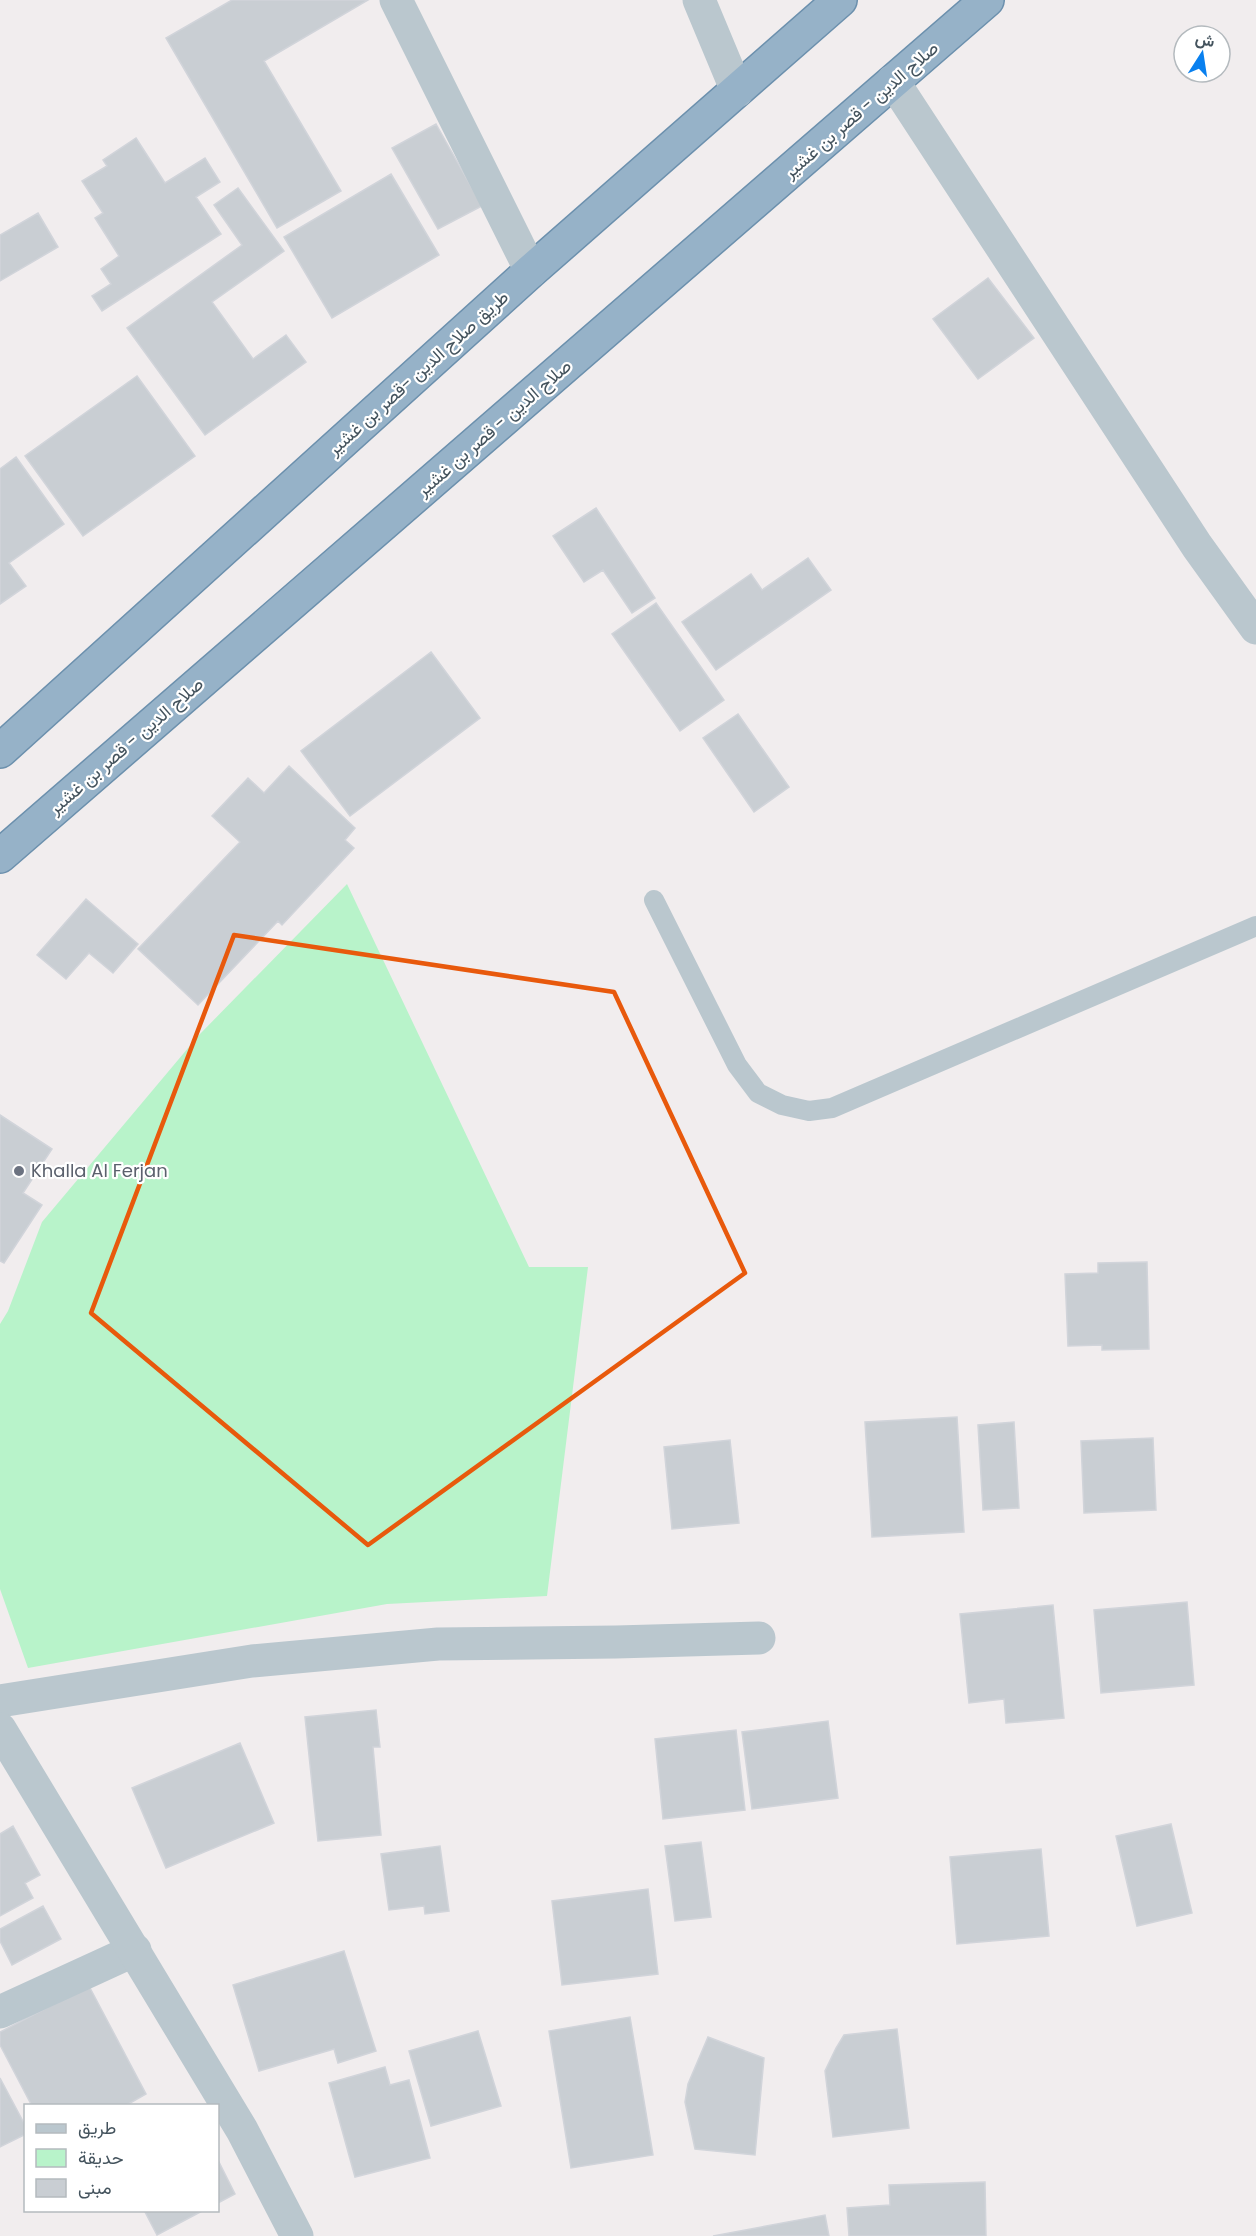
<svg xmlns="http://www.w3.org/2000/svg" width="1256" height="2236" viewBox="0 0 1256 2236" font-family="Poppins,Vazirmatn,sans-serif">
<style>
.green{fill:#b8f3ca}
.building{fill:#c9ced3;stroke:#d1d4da;stroke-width:1.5}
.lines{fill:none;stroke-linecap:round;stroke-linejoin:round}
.trunk-casing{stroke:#6c90ad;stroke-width:36}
.service{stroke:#bac7ce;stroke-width:20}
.minor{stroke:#bac7ce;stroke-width:33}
.tertiary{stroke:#bac7ce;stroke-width:33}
.trunk{stroke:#96b2c8;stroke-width:33}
.marked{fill:none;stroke:#e8590c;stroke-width:4.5;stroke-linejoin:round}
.worship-dot{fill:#6b7280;stroke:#fff;stroke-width:2}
.labels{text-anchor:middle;stroke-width:4.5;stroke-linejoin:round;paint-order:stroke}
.street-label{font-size:18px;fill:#44535d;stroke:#fff}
.worship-label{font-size:18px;fill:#5b616d;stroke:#fff;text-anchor:start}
</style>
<rect width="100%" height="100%" fill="#f1edee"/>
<path class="green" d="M347,884L529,1267H588L547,1596L387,1604L28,1668L0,1589V1324L8,1311L42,1222L199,1035Z"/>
<path class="building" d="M232,0H368L264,61L341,191L277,228L166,38Z
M436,124L482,206L438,229L392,148Z
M136,138L165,183L205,158L220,182L196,197L221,234L102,311L92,296L111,284L101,269L119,256L95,218L103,213L82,181L107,166L103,160Z
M391,174L439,255L332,318L284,237Z
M238,188L284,251L212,302L253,359L286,335L306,362L205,435L127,328L242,245L214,205Z
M38,213L58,247L0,281V235Z
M988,278L1034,338L978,379L933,319Z
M137,376L195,456L83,536L25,456Z
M16,457L64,524L9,563L26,586L0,604V469Z
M596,508L655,598L632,613L603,570L584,582L553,536Z
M808,558L831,590L716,670L682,622L751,574L762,590Z
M656,603L724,700L680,731L612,634Z
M431,652L480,718L350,816L301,751Z
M738,714L789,787L754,812L703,738Z
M289,766L355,828L345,840L354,848L282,925L278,921L198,1005L138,949L240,842L212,816L248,778L264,793Z
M86,899L138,944L113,973L89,953L66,979L37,955Z
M0,1115L52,1149L23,1193L42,1205L4,1263L0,1261Z
M1147,1262L1149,1349L1102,1350V1345L1068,1346L1065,1274L1098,1273V1263Z
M957,1417L964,1532L872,1537L865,1422Z
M1014,1422L1019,1508L983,1510L978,1425Z
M1153,1438L1156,1510L1084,1513L1081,1441Z
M730,1440L739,1523L672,1529L664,1447Z
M1187,1602L1194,1685L1101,1693L1094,1610Z
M1053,1605L1064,1718L1006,1723L1004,1699L969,1703L960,1614Z
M376,1710L380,1747H373L381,1835L318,1841L305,1717Z
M828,1721L838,1798L752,1809L742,1732Z
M736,1730L745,1810L663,1819L655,1739Z
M240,1743L274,1823L166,1868L132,1788Z
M1171,1824L1192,1913L1137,1926L1116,1836Z
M13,1826L40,1875L25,1883L33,1898L0,1916V1834Z
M701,1842L711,1917L675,1921L665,1846Z
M440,1846L449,1911L425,1914L424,1906L389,1910L381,1854Z
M1041,1849L1049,1936L957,1944L950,1857Z
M648,1889L658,1974L562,1985L552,1901Z
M43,1906L61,1939L12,1965L0,1941V1929Z
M344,1951L376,2051L338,2063L334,2049L259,2071L233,1985Z
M89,1986L146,2094L125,2106H32L0,2045V2032Z
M630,2017L653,2155L571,2168L549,2031Z
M897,2029L909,2128L833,2137L825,2071L836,2048L844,2035Z
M478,2031L501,2106L431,2126L409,2051Z
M708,2037L764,2058L755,2155L695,2149L685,2102L688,2084Z
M385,2067L390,2085L409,2080L430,2158L355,2177L329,2083Z
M0,2078L26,2127V2134L0,2147Z
M218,2160L235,2194L218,2203Z
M985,2182L986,2236H849L847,2208L890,2205L889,2185Z
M144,2210H204L157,2235Z
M825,2215L829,2236H713Z"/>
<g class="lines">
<g class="trunk-casing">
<path id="trunk" d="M0,751L531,271L840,0
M0,856L987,0"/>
</g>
<path class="service" d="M654,900L737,1065L758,1093L782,1105L809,1111L832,1108L1256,926"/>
<path class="minor" d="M396,0L531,271
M699,0L737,91
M893,81L1197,546L1256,628
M0,1701L252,1661L438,1644L616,1642L759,1638
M0,2012L135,1950"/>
<path class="tertiary" d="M0,1729L242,2130L297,2236"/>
<use href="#trunk" class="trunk"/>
</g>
<path class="marked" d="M234,935L614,992L745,1273L368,1545L91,1313Z"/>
<circle class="worship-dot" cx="19" cy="1171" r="6"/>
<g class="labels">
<g class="street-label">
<text transform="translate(861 110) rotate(-41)" y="6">صلاح الدين - قصر بن غشير</text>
<text transform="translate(418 373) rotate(-42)" y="6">طريق صلاح الدين -قصر بن غشير</text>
<text transform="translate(494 428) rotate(-41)" y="6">صلاح الدين - قصر بن غشير</text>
<text transform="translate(126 746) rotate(-41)" y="6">صلاح الدين - قصر بن غشير</text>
</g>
<g class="worship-label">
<text x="31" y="1177">Khalla Al Ferjan</text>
</g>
</g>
<rect x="24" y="2104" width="195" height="108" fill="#ffffff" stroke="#b4babe" stroke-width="1.5"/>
<rect x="36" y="2124" width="30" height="9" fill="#bac7ce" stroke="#b4babe" stroke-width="1.5"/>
<text x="78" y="2134" font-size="18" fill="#44535d">طريق</text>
<rect x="36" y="2149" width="30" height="18" fill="#b8f3ca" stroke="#b4babe" stroke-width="1.5"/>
<text x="78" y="2164" font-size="18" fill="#44535d">حديقة</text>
<rect x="36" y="2179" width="30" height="18" fill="#c9ced3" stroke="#b4babe" stroke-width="1.5"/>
<text x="78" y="2194" font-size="18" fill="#44535d">مبنى</text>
<g transform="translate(1202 54) rotate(12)"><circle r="28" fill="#ffffff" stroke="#b4babe" stroke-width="1.5"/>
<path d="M0-4.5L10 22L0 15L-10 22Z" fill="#0980ef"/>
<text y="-9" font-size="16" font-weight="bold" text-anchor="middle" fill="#44535d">ش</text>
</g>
</svg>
